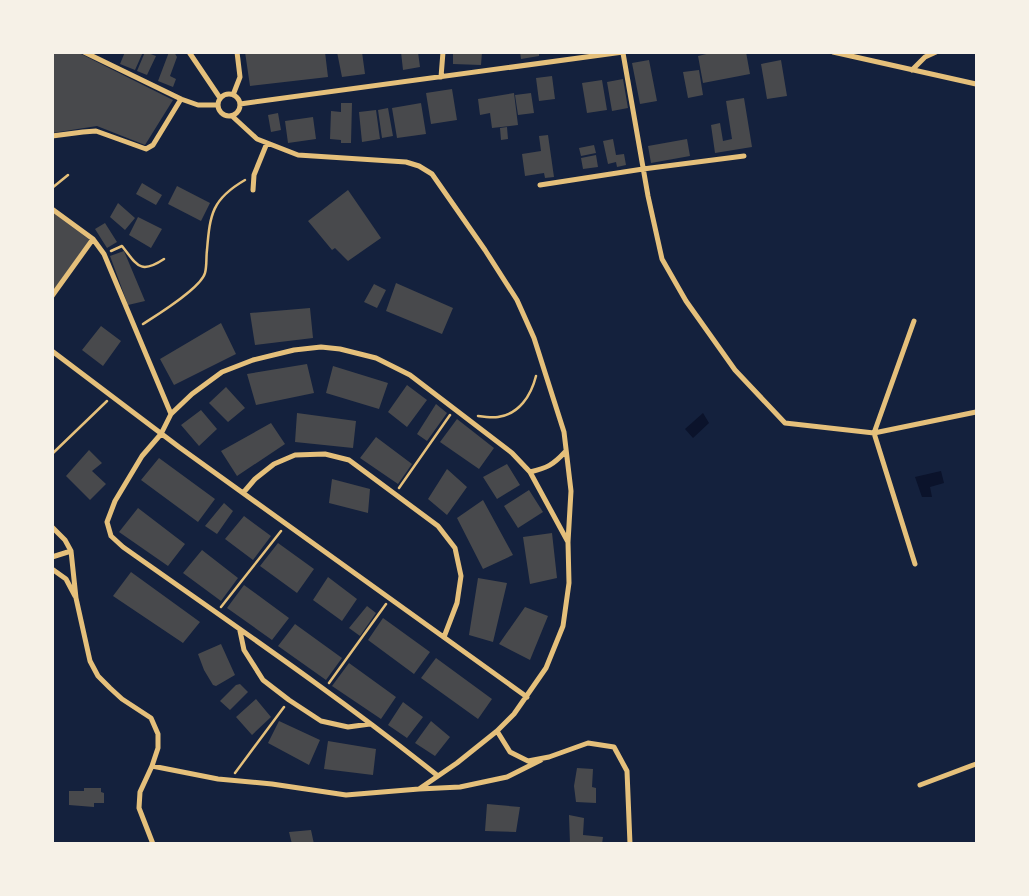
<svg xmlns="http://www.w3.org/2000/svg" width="1029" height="896" viewBox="0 0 1029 896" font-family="'PT Sans',sans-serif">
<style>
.water{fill:#0b132b}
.building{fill:#48494c}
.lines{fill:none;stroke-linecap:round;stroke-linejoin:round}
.path{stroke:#e5c07b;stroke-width:2.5}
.minor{stroke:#e5c07b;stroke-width:5}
</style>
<rect width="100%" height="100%" fill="#14213d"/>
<path class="water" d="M703,413L709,423L693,438L685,429Z
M941,471L944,483L930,487L932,497H922L915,477Z"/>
<path class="building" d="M52,52H77L173,100L145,145L97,126L52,133Z
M125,52H143L135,70L120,64Z
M145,52L156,56L147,75L137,71Z
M169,52H174L177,57L170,76L176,79L173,87L158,81Z
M245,52H325L328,77L250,86Z
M337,52H362L365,74L342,77Z
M401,52H418L420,67L403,70Z
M453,52H482L481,65L453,64Z
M520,52H539V56L521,59Z
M715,52H746L750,74L703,83L698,56Z
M649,60L657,101L640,104L632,63Z
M781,60L787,96L767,99L761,64Z
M699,70L703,95L688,98L683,72Z
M552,76L555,99L539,101L536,78Z
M623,79L628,108L612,111L607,82Z
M602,80L607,110L587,113L582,83Z
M452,89L457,120L431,124L426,93Z
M514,93L518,125L492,128L490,113L480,115L478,99Z
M531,93L534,113L518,115L515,95Z
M744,98L752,147L715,153L711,125L720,123L723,141L732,139L726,101Z
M341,103H352L351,143H341V140L330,139L331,111L341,112Z
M421,103L426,134L397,138L392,108Z
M388,108L393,136L382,138L378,110Z
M376,110L380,139L362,142L359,112Z
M278,113L281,130L271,132L268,115Z
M313,117L316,139L288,143L285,121Z
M507,127L508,139L501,140L500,128Z
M548,135L554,177L545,178L544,173L525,176L522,154L541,151L539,136Z
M613,139L616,155L624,154L626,165L617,167L616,162L608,164L603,141Z
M687,139L690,156L651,163L648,146Z
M594,145L596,153L581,156L579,148Z
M596,155L598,167L583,169L581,158Z
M142,183L162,195L156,205L136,194Z
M177,186L210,203L201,221L168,204Z
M348,190L381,238L348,261L335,248L332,250L308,221Z
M118,203L135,218L125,230L110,217Z
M52,212L90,240L52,292Z
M138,217L162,229L151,248L129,235Z
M105,223L117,242L107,248L95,229Z
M124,251L145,301L128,305L110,256Z
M396,283L453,308L442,334L386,311Z
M374,284L386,290L377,308L364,302Z
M310,308L313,338L255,345L250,313Z
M221,323L236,354L174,385L160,359Z
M101,326L121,341L103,366L82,350Z
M307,364L314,393L256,405L247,374Z
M333,366L388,383L379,409L326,393Z
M407,385L427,400L407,427L388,412Z
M226,387L245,408L228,422L209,403Z
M436,404L447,413L427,441L417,434Z
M201,410L217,429L199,446L181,425Z
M297,413L356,421L353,448L295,442Z
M457,419L494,448L479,469L440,442Z
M271,423L285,444L237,476L221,451Z
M376,437L412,464L398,484L360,458Z
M89,450L102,463L92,471L106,484L90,500L66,476Z
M159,458L215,499L198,522L141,480Z
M507,464L520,485L497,499L483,477Z
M447,469L467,487L447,515L428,499Z
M332,479L370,489L368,513L329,503Z
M529,490L543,512L518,528L504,506Z
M483,500L513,555L483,569L457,518Z
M224,503L233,511L217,534L205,526Z
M138,508L185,544L168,566L119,532Z
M244,516L271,536L253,560L225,539Z
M552,533L557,578L530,584L523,537Z
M278,543L314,569L297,593L260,566Z
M202,550L238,578L221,601L183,573Z
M131,572L200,622L183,643L113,596Z
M328,577L357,599L342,621L313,600Z
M478,578L507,583L493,642L469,635Z
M244,585L289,618L272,640L227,608Z
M367,606L376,613L360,636L349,628Z
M525,607L548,616L530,660L499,644Z
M383,618L430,652L414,674L368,640Z
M295,624L342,658L326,680L278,646Z
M221,644L235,675L216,686L213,685L204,670L198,654Z
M436,658L492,699L478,719L421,678Z
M349,663L396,697L381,719L332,686Z
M240,684L248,692L230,710L220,701L236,685Z
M256,699L271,717L252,735L236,717Z
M403,702L423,717L407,738L388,725Z
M279,721L320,740L309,765L268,743Z
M431,721L450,737L435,756L415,743Z
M328,741L376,749L373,775L324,769Z
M577,768L593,769L592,787L596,788V803L576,802L574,786Z
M84,788H101V792L104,793V803H94V807L69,805V791H84Z
M487,804L520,807L516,832L485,831Z
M569,815L584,818L583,835L603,837L602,844H570Z
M311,830L314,844H292L289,832Z"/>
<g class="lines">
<path class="path" d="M52,188L68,175
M111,251L122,246C137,265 140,275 164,259
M143,324C157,315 201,288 205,273C207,266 206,257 207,250C210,214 212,199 245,180
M478,416C485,417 492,418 498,417C519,414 531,396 536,376
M52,454L107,401
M399,488L450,415
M221,607L281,531
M329,683L386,604
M235,773L284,707"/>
<path class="minor" d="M84,52L181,99L198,105H218
M189,52L220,98
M833,52L976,84
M623,53L648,196L662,259L686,301L735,370L785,423L874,433L976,412
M912,70L925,57L936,52
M441,77L443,52
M218 105a11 11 0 1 1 22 0a11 11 0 1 1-22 0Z
M233,95L240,77L237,52
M240,104L623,52
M52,136L83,132L96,131L146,149L153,145L181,99
M540,185L643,169L744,156
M253,190L254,175L267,143
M52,209L93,239L104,254L171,414
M52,296L93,239
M914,321L874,433L915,564
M52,351L179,447L527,697
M530,472C547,468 553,465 565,452
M243,493L255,479L274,464L295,455L325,454L349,460L438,526L455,548L461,576L457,603L444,637
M52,527L65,540L71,551L76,598L90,661L98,676L110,688L122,699L151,718L158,734V748L152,766L140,792L139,808L153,844
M52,557L71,551
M52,569L66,579L75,596
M240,631L244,650L263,680L289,700L321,721L348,727L370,724
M497,731L510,752L528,761L549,757L588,743L614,747L627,771L630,844
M152,766L218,779L272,784L346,795L419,789L457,763L497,731L514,714L546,668L563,626L569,583L568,542L571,491L564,432L534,338L517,300L485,250L432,174L419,166L406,162L298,155L257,139L232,116
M438,776C337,695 229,622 123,547L111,536L107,522L115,501L142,456L161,434L171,414L192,394L222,372L253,360L294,350L321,347L340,349L376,358L410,375L512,453L530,472L568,542
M920,785L976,764
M419,789L460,787L507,777L541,760"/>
</g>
<rect width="1029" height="896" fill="none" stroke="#f6f1e7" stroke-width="108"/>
</svg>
